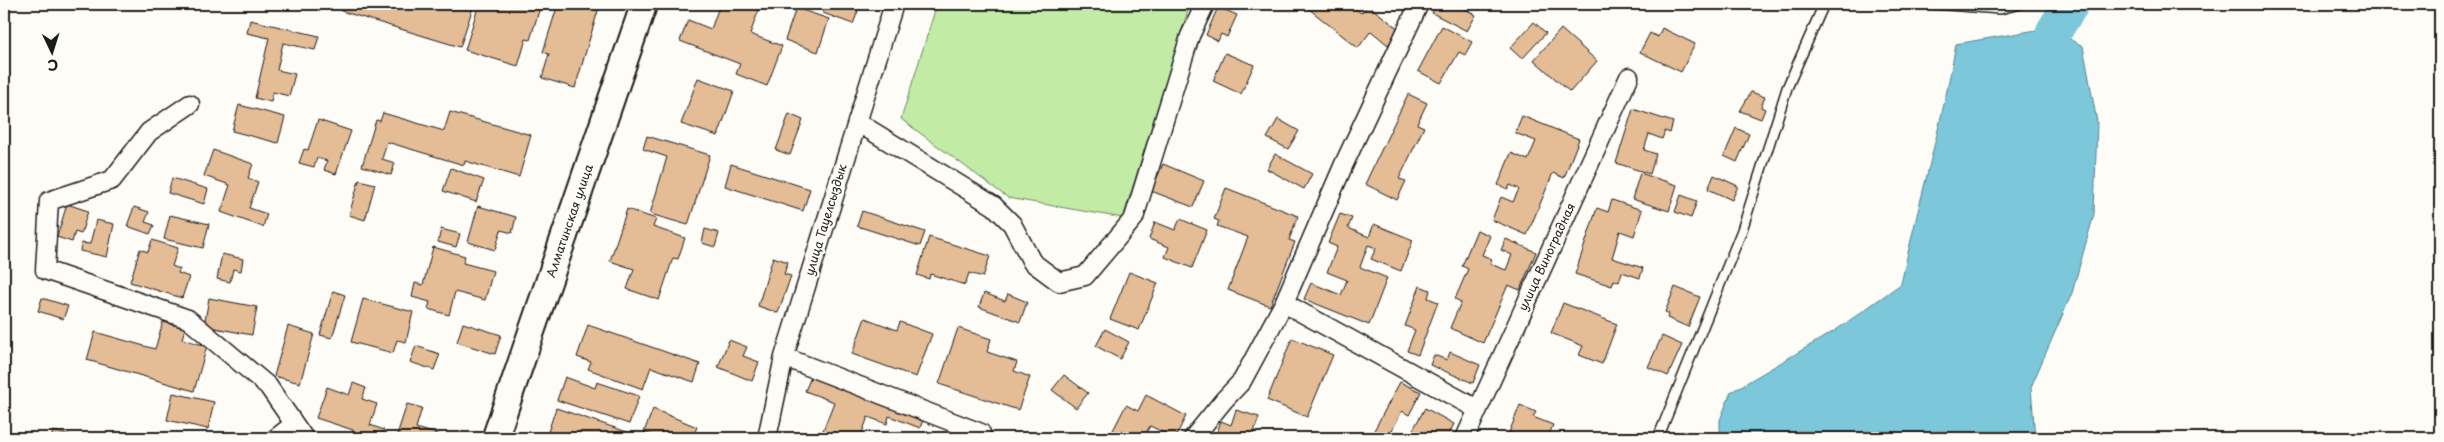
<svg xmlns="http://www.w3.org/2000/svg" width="2444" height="442" viewBox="0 0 2444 442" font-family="'Playpen Sans',sans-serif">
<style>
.green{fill:#c2eba6;stroke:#6f8461}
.water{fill:#7bc8da;stroke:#55838e}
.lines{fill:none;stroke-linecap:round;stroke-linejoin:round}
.river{stroke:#7bc8da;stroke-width:36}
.building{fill:#e4bc95;stroke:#1c1c1c}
.lane-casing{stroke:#1c1c1c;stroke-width:12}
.street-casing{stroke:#1c1c1c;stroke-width:21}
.secondary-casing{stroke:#1c1c1c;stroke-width:29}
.lane{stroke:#fdfcf7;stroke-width:9}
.street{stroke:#fdfcf7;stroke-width:18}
.secondary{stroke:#fdfcf7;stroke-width:25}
.labels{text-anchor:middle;stroke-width:5;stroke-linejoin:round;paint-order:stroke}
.street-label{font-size:12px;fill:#1c1c1c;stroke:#fdfcf7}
</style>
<rect width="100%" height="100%" fill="#fdfcf7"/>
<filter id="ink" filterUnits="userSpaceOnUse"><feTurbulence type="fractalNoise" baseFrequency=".02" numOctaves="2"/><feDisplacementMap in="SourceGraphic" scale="10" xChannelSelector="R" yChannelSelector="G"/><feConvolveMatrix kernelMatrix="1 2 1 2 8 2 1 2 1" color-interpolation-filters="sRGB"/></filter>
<g filter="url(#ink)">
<path class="green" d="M937,4H1190L1123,218L1008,198L901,119Z"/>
<path class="water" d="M2048,28L2083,46L2097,122L2094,214L2072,293L2031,387L2035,438H1720V420L1731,392L1836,330L1901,284C1918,204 1942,125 1956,44Z"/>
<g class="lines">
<path class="river" d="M2054,31L2071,4"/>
</g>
<path class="building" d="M343,4H474L460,47L341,11Z
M479,4H541L530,40L526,39L518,66L465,50Z
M558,4H600L575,88L542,78L549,54L543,52Z
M720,4H761L750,34L782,46L767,86L736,74L740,64L680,41L688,20L711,29Z
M826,4H844L858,11L853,24L823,13Z
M1313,4H1349L1361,13L1368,5L1400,30L1388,45L1371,31L1358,48L1309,9Z
M1437,4H1456L1476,15L1467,31L1432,13Z
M1218,7L1237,15L1227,37L1221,34L1218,41L1206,35Z
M796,8L829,19L818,52L785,40Z
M250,20L319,36L315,50L283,43L277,70L295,74L289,96L273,92L271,102L255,98L269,38L247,33Z
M1534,22L1546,33L1522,59L1510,48Z
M1442,26L1472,42L1465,55L1459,52L1441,83L1418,71Z
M1662,28L1695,44L1681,72L1640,52L1650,33L1658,37Z
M1561,29L1597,61L1570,92L1534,60Z
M1225,53L1254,65L1241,94L1213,81Z
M698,78L734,91L718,136L681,124Z
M1751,92L1765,97L1761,107L1765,109L1761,119L1740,111Z
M1408,94L1427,103L1417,124L1424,127L1399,179L1406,181L1397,200L1365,184Z
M239,105L285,117L278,143L232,131Z
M1633,109L1673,122L1670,133L1665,131L1662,139L1649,134L1644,150L1656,154L1650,174L1616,163Z
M450,112L531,135L519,177L465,161L464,165L387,142L382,159L395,163L391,175L362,166L376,120L380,121L383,113L444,131Z
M789,114L803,120L790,155L776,150Z
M1522,116L1579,139L1564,178L1553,173L1527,235L1492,220L1501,197L1513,202L1519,189L1510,185L1508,189L1498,185L1511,153L1528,160L1536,141L1515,133Z
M1278,119L1299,131L1288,149L1267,138Z
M318,120L351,131L336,174L324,170L327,161L317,158L314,167L299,163L304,149L308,150Z
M1736,128L1749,134L1737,162L1724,156Z
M647,136L710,155L688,225L650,214L667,157L643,149Z
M213,150L253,164L248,178L258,182L249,208L267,214L263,227L221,212L230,185L204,176Z
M1275,154L1312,174L1304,189L1267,169Z
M731,164L810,189L803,211L725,186Z
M1163,164L1204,181L1193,207L1151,191Z
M451,168L484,180L476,202L443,191Z
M1640,173L1677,185L1669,211L1632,199Z
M1714,175L1738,186L1732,200L1708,189Z
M172,178L208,189L204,204L168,193Z
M359,180L375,184L365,220L349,215Z
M1226,188L1298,216L1289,240L1295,242L1270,306L1228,290L1248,237L1217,226L1219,221L1214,219Z
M1681,195L1697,201L1691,218L1675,212Z
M1612,200L1642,210L1634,236L1620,231L1612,258L1643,268L1640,278L1622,272L1619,282L1614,280L1612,286L1575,274L1597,208L1608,212Z
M67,204L88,211L81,234L75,232L72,242L57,237Z
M478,206L516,217L512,233L501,230L495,250L468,242Z
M134,207L149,212L145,222L154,225L150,234L127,226Z
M627,209L656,219L653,227L685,238L678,259L673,258L659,300L627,289L634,269L610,261Z
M862,211L925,232L920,246L857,226Z
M1340,214L1352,218L1348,228L1369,237L1374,224L1413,240L1401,271L1371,259L1376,248L1368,245L1360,267L1387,278L1369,325L1304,299L1311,283L1341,295L1347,280L1327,272L1337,247L1328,243Z
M170,215L209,224L203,248L164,239Z
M1180,219L1207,230L1192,268L1165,257L1169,247L1149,239L1155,222L1175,230Z
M96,220L114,224L107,257L80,251L81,243L90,244Z
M441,229L460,234L456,247L438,242Z
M705,229L719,233L715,247L702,243Z
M1477,230L1490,236L1482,255L1492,259L1490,264L1506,270L1512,255L1501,250L1506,239L1536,252L1520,290L1508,285L1483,343L1450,328L1461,302L1455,299L1468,269L1462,266Z
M929,237L990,256L983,277L969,273L965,285L930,274L929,279L917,275Z
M152,240L178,248L172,266L180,269L178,273L189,277L182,298L130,282L140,249L148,252Z
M433,247L465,256L463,263L493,271L485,300L455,292L449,315L428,309L430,302L412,297L415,283L423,285Z
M222,254L243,259L241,271L233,269L230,282L217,279Z
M773,257L788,262L784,274L791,276L778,313L758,306Z
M1129,272L1158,283L1139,330L1110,319Z
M1420,286L1430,290L1428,298L1438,302L1418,355L1407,351L1415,330L1405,326Z
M1675,287L1700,297L1688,327L1667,318L1669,314L1665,312Z
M333,291L345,295L332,338L320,335Z
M984,293L1005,301L1008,294L1027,302L1020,322L979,307Z
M42,298L68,306L63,319L38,311Z
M209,298L257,307L252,335L204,326Z
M363,299L413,312L406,342L397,340L393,353L351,342Z
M1563,303L1617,324L1602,364L1579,355L1583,346L1551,333Z
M865,318L897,330L900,322L932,334L916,377L852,354Z
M163,322L185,328L182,339L207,346L194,391L87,360L95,332L155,349Z
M463,323L501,335L495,354L457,342Z
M588,325L700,364L694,382L651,367L643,389L588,369L591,362L577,357Z
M288,326L314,334L300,383L274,376Z
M958,328L991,339L987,352L1017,362L1014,371L1030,377L1018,410L939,384Z
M1105,329L1129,342L1120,359L1096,346Z
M1662,336L1682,345L1668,376L1648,367Z
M1292,338L1333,355L1307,417L1267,400Z
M729,340L747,347L743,356L759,362L752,381L718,367Z
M416,346L440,354L434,370L410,362Z
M1450,352L1480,365L1473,383L1430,365L1434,355L1447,360Z
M813,372L925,415L920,428L889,416L887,424L868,417L860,438H820L834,402L805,391Z
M1064,375L1088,393L1076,408L1052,390Z
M565,377L595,388L597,382L639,396L629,424L557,400Z
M1400,382L1421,392L1409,415L1402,411L1388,438H1370Z
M353,383L366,388L362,399L377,404L370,425L384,430L381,438H350L353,430L316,418L327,387L349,395Z
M173,393L214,402L208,429L167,420Z
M1146,395L1186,416L1175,438L1150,426L1143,438H1109L1126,405L1138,411Z
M407,404L422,408L416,428L440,435L439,438H396Z
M1520,405L1536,412L1533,417L1553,425L1548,437L1544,435L1542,438H1507Z
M556,408L636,435L635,438H546Z
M1425,408L1454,424L1447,438H1416L1410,435Z
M653,409L697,427L692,438H660L644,432Z
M1236,410L1259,417L1252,438H1215L1221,421L1231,425Z
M53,431L82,438H51Z
M1620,431L1636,438H1617Z
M952,432L966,438H950Z"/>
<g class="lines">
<g class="lane-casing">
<path id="lane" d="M1934,4L2000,9L2020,4
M1658,438L1742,230L1787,88L1824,4"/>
</g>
<g class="street-casing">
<path id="street" d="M190,104L149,132L112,180L49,201L45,270L188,319L268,386L304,438
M857,122L994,206L1012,224L1032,262L1059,282L1085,276L1134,218L1190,36L1205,4
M1284,303L1477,409
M784,357L981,433
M276,438L294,424
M767,438L784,357L894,4
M1193,438L1224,400L1242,381L1284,303L1344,164L1419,4
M1465,438L1629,77"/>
</g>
<g class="secondary-casing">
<path id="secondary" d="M495,438L644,4"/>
</g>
<use href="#lane" class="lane"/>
<use href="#street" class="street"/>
<use href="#secondary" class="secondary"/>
</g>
</g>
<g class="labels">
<g class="street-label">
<text transform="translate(826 220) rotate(-73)" y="4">улица Тауелсыздык</text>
<text transform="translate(570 221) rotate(-71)" y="4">Алматинская улица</text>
<text transform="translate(1547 257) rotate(-65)" y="4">улица Виноградная</text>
</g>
</g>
<rect width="2444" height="442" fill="none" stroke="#fdfcf7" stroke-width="20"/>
<rect x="10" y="10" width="2424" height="422" fill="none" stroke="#1c1c1c" stroke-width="2" filter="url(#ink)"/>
<g transform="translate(52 52) rotate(176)" stroke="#fdfcf7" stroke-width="4" paint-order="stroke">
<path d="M0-4L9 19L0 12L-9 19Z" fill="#1c1c1c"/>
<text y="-8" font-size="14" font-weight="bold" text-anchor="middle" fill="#1c1c1c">С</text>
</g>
</svg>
